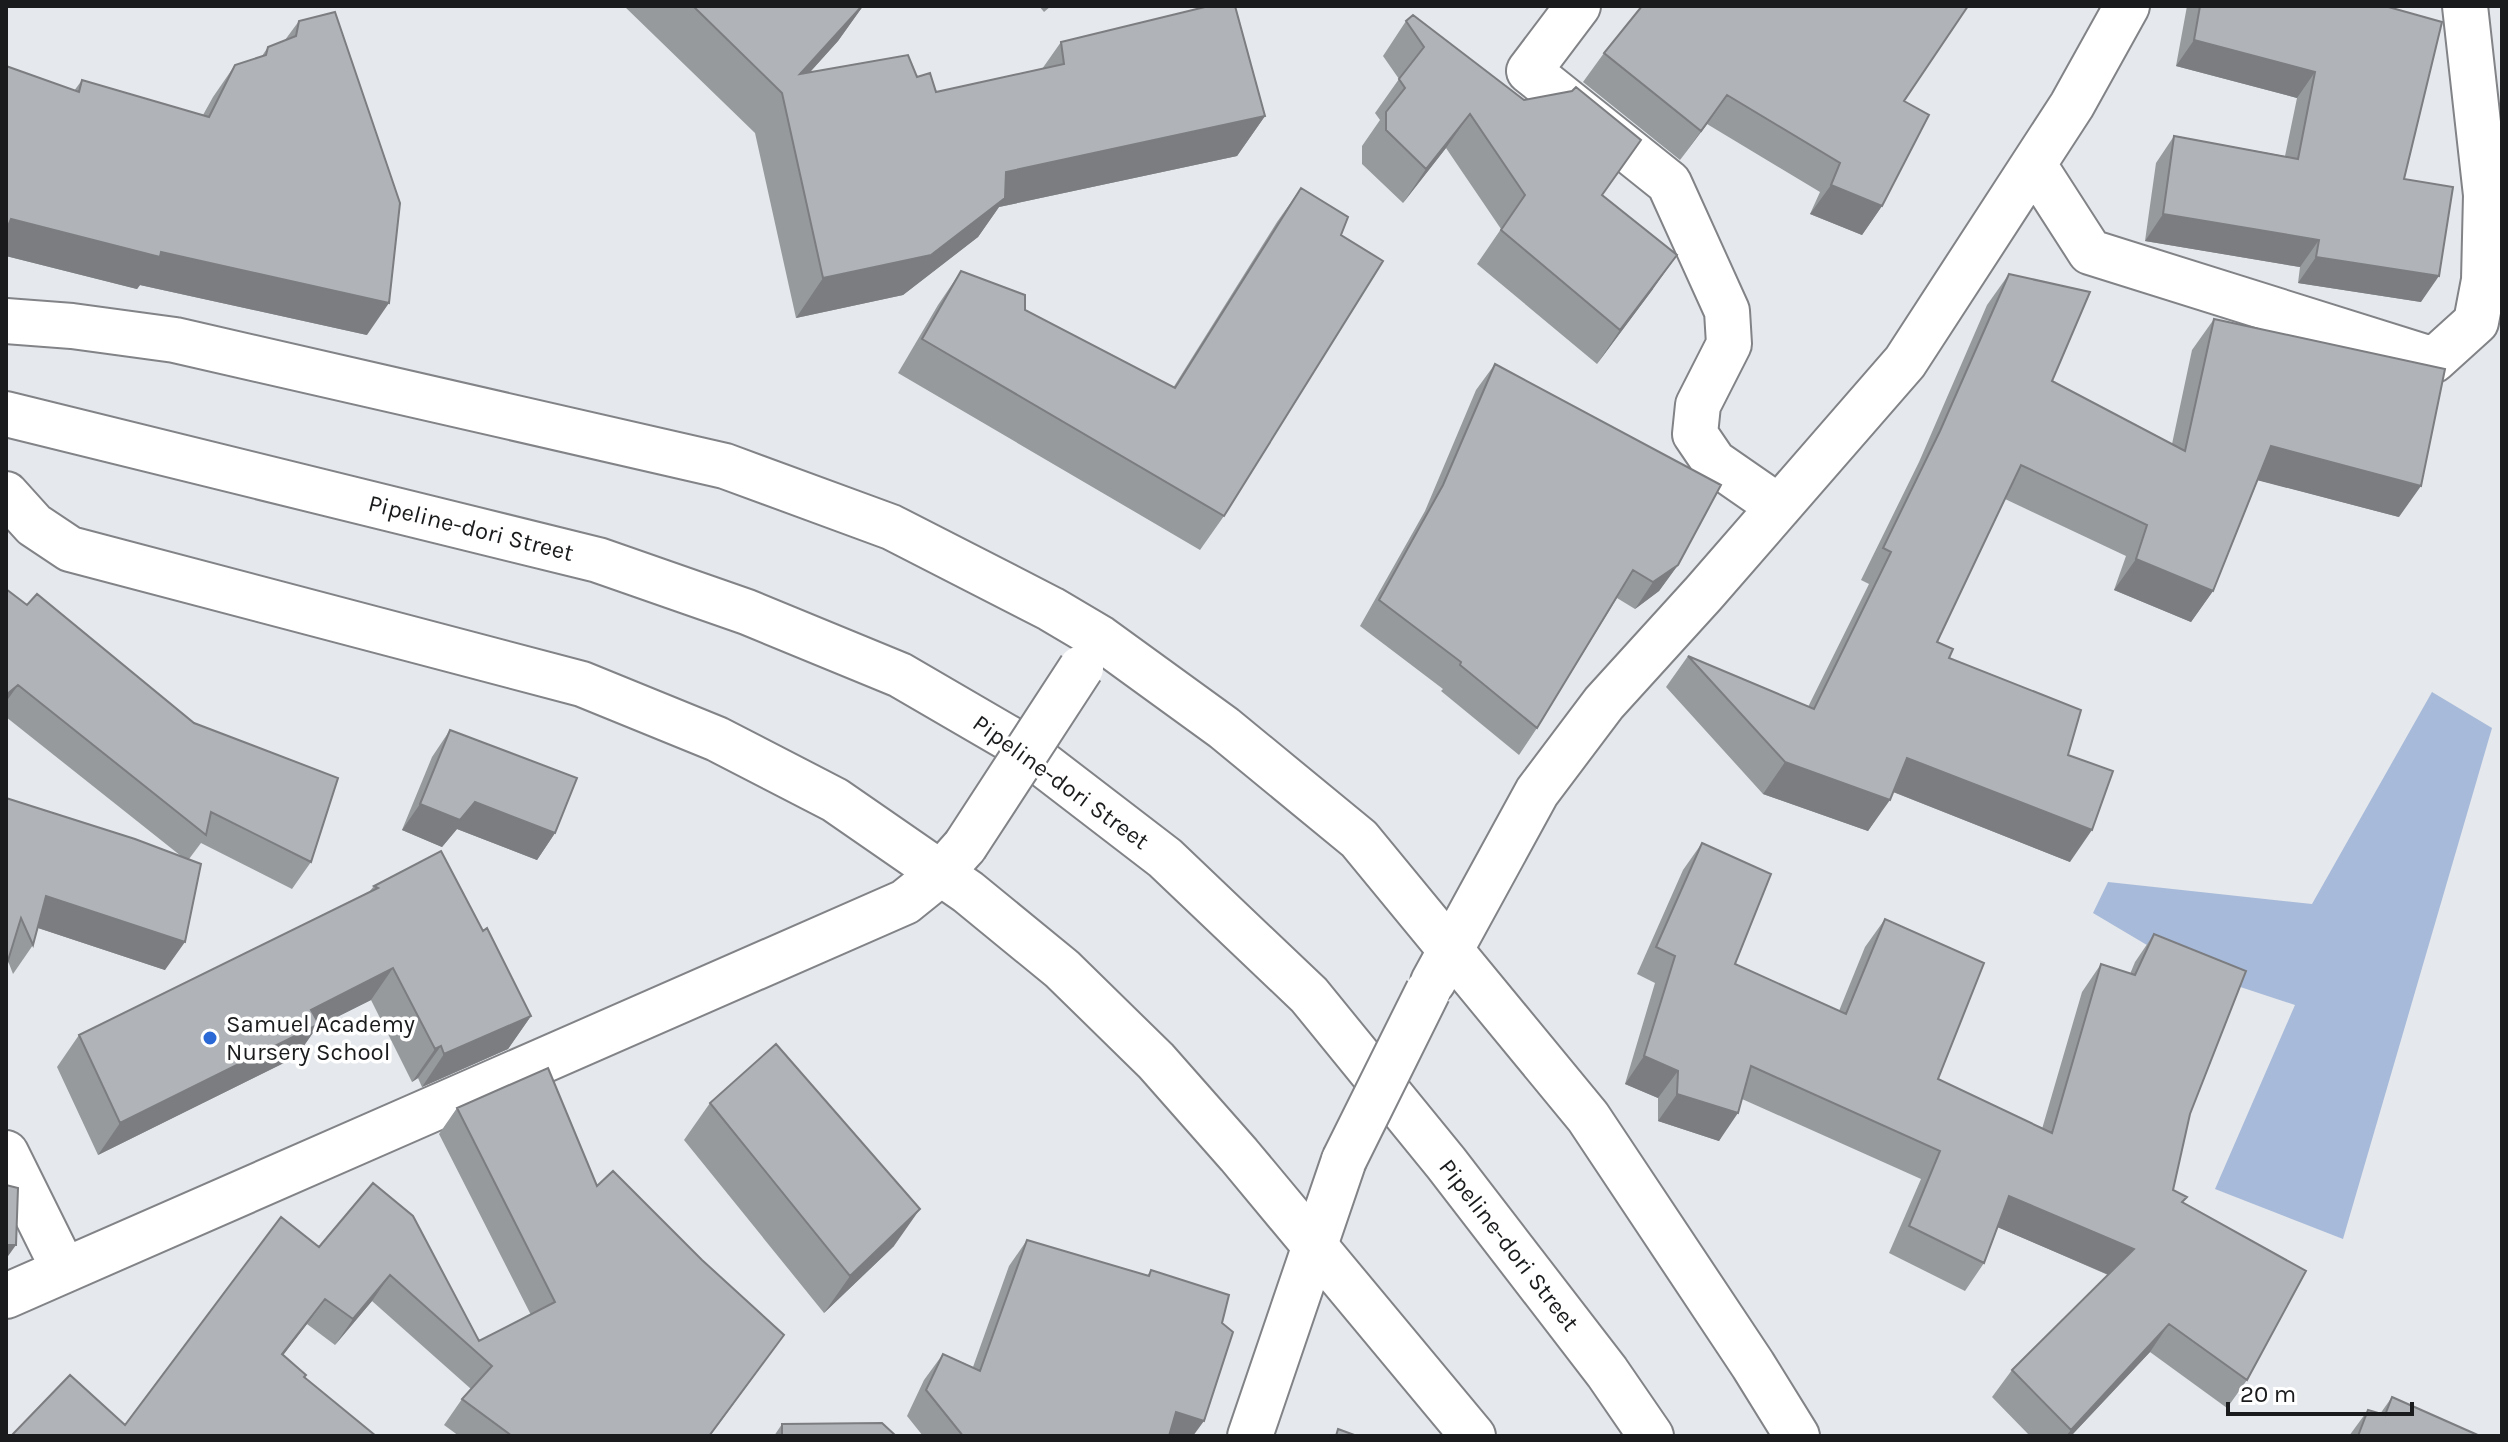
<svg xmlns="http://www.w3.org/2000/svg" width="2508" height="1442" viewBox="0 0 2508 1442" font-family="Karla,sans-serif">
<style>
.green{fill:#a7bad9}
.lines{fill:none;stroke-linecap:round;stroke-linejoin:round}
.street-casing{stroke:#818387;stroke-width:48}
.secondary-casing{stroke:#818387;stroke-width:48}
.street{stroke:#fff;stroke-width:44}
.secondary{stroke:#fff;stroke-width:44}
.street-bridge-casing{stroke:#818387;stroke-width:48;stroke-linecap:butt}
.street-bridge{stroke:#fff;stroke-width:44}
.wall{fill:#979a9d}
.shaded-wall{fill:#7b7d80}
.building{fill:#b0b3b7;stroke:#7b7d80;stroke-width:2}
.poi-dot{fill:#2968d5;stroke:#fff;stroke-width:3}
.labels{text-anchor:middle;stroke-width:7;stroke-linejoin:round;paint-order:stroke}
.street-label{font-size:24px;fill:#1a1b1c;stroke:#fff}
.poi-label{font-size:24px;fill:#1a1b1c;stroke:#fff;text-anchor:start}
</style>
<rect width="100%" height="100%" fill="#e5e8ec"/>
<path class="green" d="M2432,692L2492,728L2343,1239L2215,1189L2295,1005L2189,970L2093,913L2108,882L2312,904Z"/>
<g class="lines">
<g class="street-casing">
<path id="street" d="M1578,6L1529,71L1669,183L1727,311L1729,344L1698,405L1695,434L1714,462L1779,507
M2034,165L2090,252L2434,360L2476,322L2484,280L2486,195L2465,6
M1433,982L1537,792L1604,703L1704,593L1905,362L2072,105L2127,6
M6,1153L64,1270
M6,1296L905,902L941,873L965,846
M1250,1436L1344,1160"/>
</g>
<g class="secondary-casing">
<path id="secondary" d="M6,321L72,326L175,340L725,466L891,527L1051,609L1100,638L1224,728L1359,839L1588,1117L1753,1365L1797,1436
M6,414L598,560L747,612L900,675L1010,739L1165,858L1309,995L1446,1163L1607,1372L1651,1436
M6,494L34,525L70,549L582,684L717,739L835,800L968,892L1062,969L1156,1061L1239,1155L1473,1436"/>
</g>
<use href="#street" class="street"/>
<use href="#secondary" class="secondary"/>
<g class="street-bridge-casing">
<path id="street-bridge" d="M965,846L1081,668
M1344,1160L1428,991"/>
</g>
<use href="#street-bridge" class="street-bridge"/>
</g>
<path class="wall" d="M624,6H863L838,41L810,72L917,77L936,92L1042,69L1061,42L1265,116L1237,156L999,207L978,237L903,295L796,318L755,133Z
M1039,6H1051L1044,12Z
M1639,6H1968L1904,101L1882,206L1862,235L1810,214L1820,192L1707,124L1680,160L1583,82L1604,53L1641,8Z
M2187,6H2385L2404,179L2421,302L2298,283L2300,267L2145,241L2156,163L2174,136L2285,156L2297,98L2176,66Z
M299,21L367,335L140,285L137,289L6,256V66L74,91L82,80L203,115L213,97L235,65L262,56L268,47L285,40Z
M1406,21L1603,195L1653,289L1597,364L1477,264L1501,229L1446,148L1403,203L1362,164V146L1380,120L1375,113L1399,79L1383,56Z
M2502,75V99L2500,78Z
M1301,188L1224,516L1200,550L898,373L938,305L961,271L1025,310L1173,388L1277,222Z
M2009,274L2052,381L2172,444L2192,350L2214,319L2399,517L2258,480L2213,591L2191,622L2114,590L2126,556L2005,499L1937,642L1949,658L2068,755L2070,862L1893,792L1868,831L1763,794L1666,687L1688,656L1808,707L1869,584L1861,580L1919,462L1987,305Z
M1495,364L1678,565L1659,591L1635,609L1617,598L1537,728L1519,755L1441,691L1443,689L1360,626L1425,511L1476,390Z
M6,589L311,862L292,889L201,843L189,859L165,970L38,928L33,945L13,974L8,961L6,798L181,856L6,717Z
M450,730L555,833L537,860L457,829L442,847L402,830L432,757Z
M1702,843L1735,964L1839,1011L1865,947L1885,919L1938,1079L2042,1129L2082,992L2101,964L2130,974L2135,962L2154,934L2190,1114L2173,1190L2183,1203L2247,1380L2227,1408L2150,1352L2071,1436H2030L1992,1397L2012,1370L2108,1275L1998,1227L1984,1263L1965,1291L1889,1253L1921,1179L1742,1099L1719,1141L1658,1121V1098L1625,1084L1655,983L1637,974L1683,870Z
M374,886L483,931L531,1016L508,1049L422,1087L418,1078L412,1082L371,1000L317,1027L296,1057L98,1155L57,1067L79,1035L369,892Z
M710,1103L894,1246L824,1313L684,1140Z
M457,1108L597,1186L702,1260L784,1335L710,1436H459L444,1425L462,1399L471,1389L372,1301L335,1345L307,1324L283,1355L125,1425L319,1247L373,1183L479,1341L531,1315L439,1134Z
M1027,1240L1147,1276L1151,1270L1193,1436H923L907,1416L924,1380L943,1354L973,1367L1009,1266Z
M2392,1397L2480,1436H2349L2368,1410L2380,1414Z
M782,1424L896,1436H774Z"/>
<path class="shaded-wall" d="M862,6H863L838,41L784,101L800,74Z
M2194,40L2315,72L2297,98L2176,66Z
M1727,95L1707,124L1680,160L1701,131Z
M1470,114L1446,148L1403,203L1426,169Z
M1265,116L1237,156L999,207L978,237L903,295L796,318L823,278L1006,172Z
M1831,185L1882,206L1862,235L1810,214Z
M2163,214L2319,240L2300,267L2145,241Z
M11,219L161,252L389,303L367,335L140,285L137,289L6,256V226Z
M1677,255L1653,289L1597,364L1620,330Z
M2316,257L2439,276L2421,302L2298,283Z
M2271,446L2421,486L2399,517L2249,478Z
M2136,559L2213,591L2191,622L2114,590Z
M1678,565L1659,591L1635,609L1653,582Z
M18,685L6,702V695Z
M1907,758L2092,830L2070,862L1886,789Z
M1785,762L1890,800L1868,831L1763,794Z
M475,802L555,833L537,860L457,829L442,847L402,830L420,804Z
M46,896L185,942L165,970L26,924Z
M393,968L371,1000L317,1027L296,1057L98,1155L120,1123L311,1010Z
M531,1016L508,1049L422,1087L444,1054Z
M441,1046L418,1078L412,1082L435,1049Z
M1644,1056L1678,1071L1658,1098L1625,1084Z
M1677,1094L1738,1113L1719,1141L1658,1121Z
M2009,1196L2134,1249L2114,1277L1990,1224Z
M920,1209L894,1246L824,1313L850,1276Z
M7,1245H16L6,1259V1246Z
M390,1275L372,1301L335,1345L353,1319Z
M325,1299L307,1324L264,1380L282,1354Z
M2169,1324L2150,1352L2071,1436H2066L2071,1430Z
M1176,1412L1204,1421L1193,1436H1160Z"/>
<path class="building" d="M693,6H862L800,74L908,55L917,77L930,73L936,92L1064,64L1061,42L1209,6H1235L1265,116L1006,172L1005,198L931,255L823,278L782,93Z
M1642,6H1968L1904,101L1929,115L1882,206L1831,185L1840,163L1727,95L1701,131L1604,53Z
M2200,6H2385L2442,22L2404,179L2453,187L2439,276L2316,257L2319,240L2163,214L2174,136L2298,159L2315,72L2194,40Z
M335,12L400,203L389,303L161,252L160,257L11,219L6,231V66L79,92L82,80L209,117L235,65L266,55L268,47L296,36L299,21Z
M1413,15L1524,100L1572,91L1576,87L1641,140L1602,195L1677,255L1620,330L1501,230L1525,195L1470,114L1426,169L1386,130V112L1405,88L1399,79L1424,47L1406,21Z
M1301,188L1348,217L1341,235L1383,261L1224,516L922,339L961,271L1025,295V310L1175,388Z
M2009,274L2090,292L2052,381L2185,451L2214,319L2445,369L2421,486L2271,446L2213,591L2136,559L2147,525L2021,465L1937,642L1953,649L1949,658L2081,710L2068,755L2113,771L2092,830L1907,758L1890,800L1785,762L1688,656L1814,709L1891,552L1883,548L1940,431Z
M1495,364L1721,485L1678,565L1653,582L1633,570L1537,728L1460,665L1461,662L1379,600L1443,485Z
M6,589L27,605L37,594L194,723L338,778L311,862L211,812L206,835L18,685L6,695Z
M450,730L577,778L555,833L475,802L460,820L420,804Z
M6,798L135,839L201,864L185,942L46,896L33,945L21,918L6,967Z
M1702,843L1771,874L1735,964L1846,1014L1885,919L1984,963L1938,1079L2052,1133L2101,964L2135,975L2154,934L2246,971L2190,1114L2173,1190L2187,1197L2182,1202L2306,1271L2247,1380L2169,1324L2071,1430L2012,1370L2134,1249L2009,1196L1984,1263L1909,1226L1940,1151L1751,1066L1738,1113L1677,1094L1678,1071L1644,1056L1675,956L1656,947Z
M441,851L483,931L487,928L531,1016L444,1054L441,1046L435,1049L393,968L311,1010L319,1024L120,1123L79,1035L378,888L374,886Z
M776,1044L920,1209L850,1276L710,1103Z
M548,1068L597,1186L613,1171L702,1260L784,1335L709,1436H512L462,1399L492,1366L390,1275L353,1319L325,1299L282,1354L306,1375L304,1377L376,1436H11L70,1375L125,1425L281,1217L319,1247L373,1183L413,1216L479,1341L555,1302L457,1108Z
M6,1185L18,1188L16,1245H7L6,1247Z
M1027,1240L1149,1276L1151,1270L1229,1295L1222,1323L1233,1332L1204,1421L1176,1412L1169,1436H963L926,1390L943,1354L980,1371Z
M2392,1397L2480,1436H2358L2368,1410L2385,1415Z
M882,1423L896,1436H782V1424Z
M1338,1429L1357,1436H1336Z"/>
<circle class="poi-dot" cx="210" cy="1038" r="8"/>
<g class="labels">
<g class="street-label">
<text transform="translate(471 528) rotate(14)" y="8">Pipeline-dori Street</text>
<text transform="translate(1061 782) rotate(36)" y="8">Pipeline-dori Street</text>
<text transform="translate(1509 1245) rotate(52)" y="8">Pipeline-dori Street</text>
</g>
<g class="poi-label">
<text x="226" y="1032">Samuel Academy<tspan x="226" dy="28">Nursery School</tspan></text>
</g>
</g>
<rect width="2508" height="1442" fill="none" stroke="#1a1b1c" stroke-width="16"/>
<path d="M2228 1402v12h184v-12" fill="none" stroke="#1a1b1c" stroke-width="4"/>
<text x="2240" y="1402" font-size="24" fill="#1a1b1c" stroke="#ffffff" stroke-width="6" paint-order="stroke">20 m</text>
</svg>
